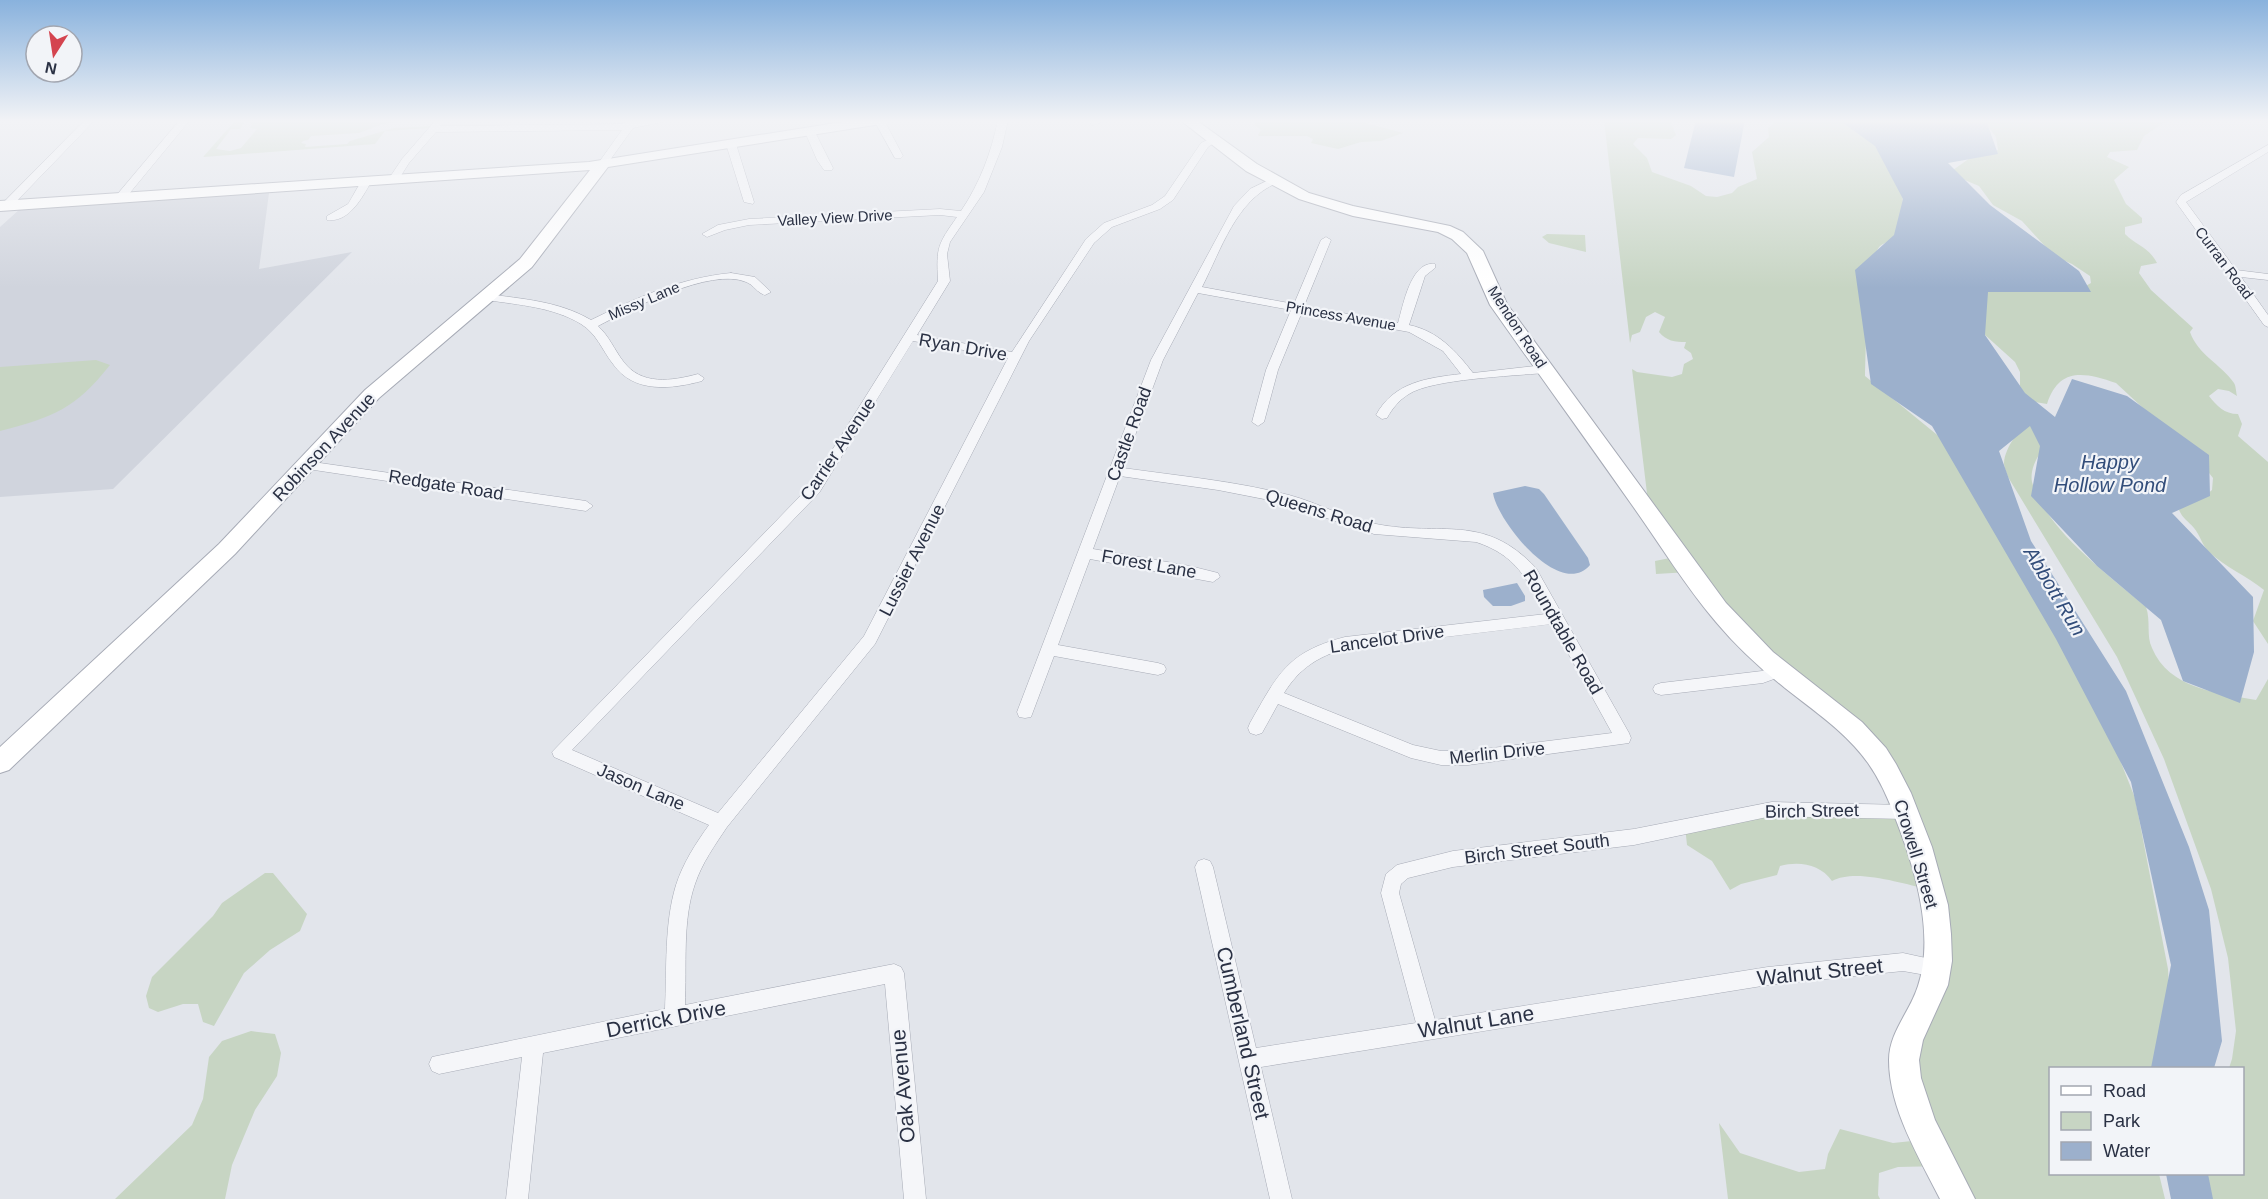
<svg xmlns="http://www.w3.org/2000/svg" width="2268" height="1199" viewBox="0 0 2268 1199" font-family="Helvetica,sans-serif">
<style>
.built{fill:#d0d4dd}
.green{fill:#c7d5c3}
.water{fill:#9cb0cc}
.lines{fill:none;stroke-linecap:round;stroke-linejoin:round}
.street-casing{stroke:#a7abb6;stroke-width:1}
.secondary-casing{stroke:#a7abb6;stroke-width:2}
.street{fill:#f5f6f9;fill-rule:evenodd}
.secondary{fill:#fff;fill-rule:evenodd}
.labels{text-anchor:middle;stroke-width:4.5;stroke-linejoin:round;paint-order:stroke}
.far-street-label{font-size:15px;fill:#2a3144;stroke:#f2f4f8}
.street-label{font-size:18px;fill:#2a3144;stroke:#f2f4f8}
.water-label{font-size:20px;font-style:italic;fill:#324d7a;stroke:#f2f4f8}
.near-street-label{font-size:21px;fill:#2a3144;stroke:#f2f4f8}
</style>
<rect width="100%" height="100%" fill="#e2e5eb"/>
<path class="built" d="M269,193L259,269L352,252L113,489L0,497V227L20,209Z"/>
<path class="green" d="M249,120H406L380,125L359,133L311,136L308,140L303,141L301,143L306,144L305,147L347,144L350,141L394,128L432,126L431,128L385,131L375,144L203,157L234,122L244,123L240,129H231L216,149L230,151L241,148L257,129L250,128L252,122Z
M1261,120H1355L1403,133L1381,141L1361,142L1338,149L1311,143L1313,139L1307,136H1259L1258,135L1261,130L1254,124Z
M1604,120H1670L1676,135L1671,139L1638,138L1633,144L1647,158L1652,172L1691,186L1706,196L1717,197L1732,193L1738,187L1757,179L1752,152L1769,137L1768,128L1774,123L1771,120H1841L1873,140L1903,188L1902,236C1896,239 1885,242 1880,246C1866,260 1866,353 1865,376L1941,438L2101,712L2135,798L2168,969L2171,1022L2164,1068H2050V1174H2159L2165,1199H1962L1942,1166L1898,1167L1879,1173L1878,1195L1880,1199H1728L1719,1123L1740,1153L1799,1172L1825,1169L1828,1154L1840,1129L1893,1143L1931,1139L1909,1091L1938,973L1928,889C1902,884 1856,868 1832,881C1820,864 1799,861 1780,866L1777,875L1741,884L1730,890L1712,861L1687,845L1685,826L1798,812L1896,803L1841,718L1689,572L1656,574L1655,561L1680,556L1649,510L1632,369L1637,372L1672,377L1682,374L1684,364L1693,359L1691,353L1684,348L1686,342C1675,342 1666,341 1659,332L1665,317L1655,312L1646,317L1640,332L1632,335L1630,343Z
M1983,120H2168L2144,136L2137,150L2110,152L2107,157L2129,167L2114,180L2126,204L2142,218V223L2125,227V234C2137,246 2148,246 2157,263L2141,266L2139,273L2151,290L2193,328L2190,332C2198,355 2221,364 2234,383C2236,386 2236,392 2237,396L2229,391L2218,389L2209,396C2217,406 2224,414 2238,414L2242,424L2238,436L2268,462V644L2253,621L2264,590C2247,576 2225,567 2209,552C2202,545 2200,535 2194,528C2188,521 2183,519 2179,510L2184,502L2206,495L2212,490L2213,478L2198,459L2116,383C2084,372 2059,367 2047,404L2029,401L2020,386V372L2015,362L1984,334L1987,287L2082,288L2091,283L2090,276L2072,264L2054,256L2022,221L1993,205L1979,186L1960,178L1953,170L1970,158L1998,150L1996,137Z
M1547,234L1585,235L1586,252L1549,243L1542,237Z
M96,360L110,365C75,409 54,417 0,431V367Z
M2036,417L2041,452C2035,460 2030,472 2032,482C2045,529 2110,576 2146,607C2151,621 2146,636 2152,648C2169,689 2218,693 2256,700L2268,679V1199H2212L2205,1174H2242V1068H2229L2232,1059L2236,1031L2228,958L2211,889L2164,759L2117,657L2008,477C2007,474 2004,467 2004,463C2005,446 2022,425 2036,417Z
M265,873H273L307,914L300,931L270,950L244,973L214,1026L203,1022L198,1004H183L158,1012L149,1008L146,996L152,977L213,916L222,903Z
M251,1031L275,1034L281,1053L277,1076L255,1110L232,1165L225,1199H115L192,1125L203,1099L209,1057L222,1041Z"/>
<path class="water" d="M1696,120H1745L1734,177L1684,168Z
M1839,120H1986L1998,154L1948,163L1990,205L2079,271L2091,292H1988L1985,335L2025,393L2055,417L2072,379L2127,396L2209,455L2210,496L2172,513L2253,597L2254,652L2240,703L2183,681L2161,620L2097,566L2031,496L2040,446L2030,426L1999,451L2031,541L2126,691L2189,847L2209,910L2222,1041L2214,1068H2151L2171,965L2131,782L2056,639L1932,426L1871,384L1855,270L1894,235L1903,199L1875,146Z
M1525,486L1539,489L1544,494L1588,558L1590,565C1560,600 1497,521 1493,493Z
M1517,583L1525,596V601L1511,606H1493L1484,597L1483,590Z
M2166,1174H2208L2213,1199H2171Z"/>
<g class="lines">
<g class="street-casing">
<path id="street" d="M85,120H95L10,208H2V204Z
M180,120H190L124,200H116V196Z
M436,120H442L444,122L440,126L622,124L629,120H639L637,122L672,120L633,128L605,167L602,168L597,165L622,130L436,132L409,163L397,182H389L388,180L402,159Z
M874,120H884L903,156L901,158H895Z
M998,120H1008L1002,147L984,192L950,242L947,254L950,281L917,335L1012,352L1086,239L1104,223L1152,205L1165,196L1201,143L1213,137L1218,140L1208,147L1173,200L1160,209L1112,227L1094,243L1029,341L875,644L727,827C715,845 702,863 695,884C682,921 687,966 685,1005L894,964L901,967L904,973L926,1199H904L885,984L543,1053L528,1199H506L522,1057L439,1074L432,1071L429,1064L432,1057L665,1009C667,969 664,924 676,885C683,863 696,843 709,825L554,757L552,752L809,487L938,281C936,247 938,244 957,217L940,215L749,225L725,230L707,237L702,234L718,225L749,219L940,209L961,211C980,183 991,153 998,120ZM913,341L1008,358L864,636L718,813L572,750L819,493Z
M1088,120H1098L1100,123L1092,125Z
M807,130L815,132L833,168L832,170H824L817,160L805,132Z
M731,141L736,144L754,202L753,204L744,202L726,144Z
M2268,145V152L2186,202L2236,270L2268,274V280L2241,277L2268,315V327L2264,325L2176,202L2181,195Z
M1273,178L1278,181L1277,183C1236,200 1221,250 1202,287L1294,304L1321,240L1326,237L1331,240L1304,306L1398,323C1403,306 1411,260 1435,264V268L1425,276L1409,325C1438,331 1456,351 1473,373L1544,365L1550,369L1544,373C1513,376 1432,379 1409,394C1399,400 1392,409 1387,418L1382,419L1376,415C1394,382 1427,378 1461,374L1443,351L1409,332L1302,312L1278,370L1264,422L1258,426L1252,422L1266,370L1291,310L1198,293L1163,360L1123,468C1179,476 1235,481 1289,495C1319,503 1346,519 1376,524C1442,537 1483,512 1536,568L1629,733L1631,738L1629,743L1468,765H1441L1411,758L1278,704L1262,733L1256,735L1250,733L1248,728L1250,723C1278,674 1287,652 1345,637L1546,614C1527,579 1516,555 1476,542L1374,534L1279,502L1218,490L1120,476L1093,549L1190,566L1218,573L1220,577L1213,582L1090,559L1058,645L1158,663L1164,665L1166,669L1164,673L1158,675L1054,656L1031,717L1025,718L1019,717L1017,712L1151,360L1234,206L1250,189ZM1552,624L1612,733L1468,751H1441L1413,745L1284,693C1299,669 1318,656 1345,649Z
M362,180L371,182C362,198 349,223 327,220V216L348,204Z
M731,273L755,277L771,292L765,295C757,293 754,285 746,282C711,267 631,309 598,326C609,336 614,349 623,361C641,386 672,381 698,374L704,378L702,381C672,389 634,394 613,364C602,350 597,334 581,324C553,307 519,305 487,300L481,297L487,294C522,299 559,301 591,320C636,298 680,278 731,273Z
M306,461L586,501L593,506L586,511L301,468L299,465L301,462Z
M1779,665L1785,667L1787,671L1785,675L1763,683L1661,695L1655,693L1653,689L1655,685L1661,683L1762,671Z
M1772,802L1906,805L1912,807L1915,812L1912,817L1906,819L1772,816L1634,845L1453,867L1408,878L1401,884L1399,893L1435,1020L1768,967L1903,953L1944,962L1947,968L1944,974L1937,977L1903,971L1768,985L1261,1067L1292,1199H1270L1195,867L1198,861L1204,859L1210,861L1213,867L1256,1048L1416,1023L1381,893L1386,874L1397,865L1453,851L1634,829Z"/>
</g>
<g class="secondary-casing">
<path id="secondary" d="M855,120H888L881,124L608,167L532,267L379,398L235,554L9,770L0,773V747L219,544L365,390L520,259L590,170L0,211V201L589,162Z
M1180,120H1196L1257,164L1309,193L1353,206L1450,226L1463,232L1483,251L1507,304L1726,603L1773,652L1862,722L1886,748L1896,764L1911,793L1932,847L1948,905L1951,934L1952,961L1948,985L1923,1040L1919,1060L1921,1078L1935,1120L1975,1199H1940C1919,1157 1889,1109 1889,1060C1889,1032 1910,1012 1918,986C1935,934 1915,869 1896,820C1889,800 1880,780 1868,763C1846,732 1814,711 1785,688C1760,668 1737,647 1716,622C1685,586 1660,544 1632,505C1585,438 1537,372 1490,305L1467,253L1452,239L1438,232L1353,216L1299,199L1246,171Z"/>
</g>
<use href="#street" class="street"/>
<use href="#secondary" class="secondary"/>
</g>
<linearGradient id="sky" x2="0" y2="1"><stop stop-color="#89b2dd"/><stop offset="0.42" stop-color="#f2f3f6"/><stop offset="1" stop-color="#f2f3f6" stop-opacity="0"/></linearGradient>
<rect width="2268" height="288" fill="url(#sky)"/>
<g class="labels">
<g class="far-street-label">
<text transform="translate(835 218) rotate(-3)" y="5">Valley View Drive</text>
<text transform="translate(2224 263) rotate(53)" y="5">Curran Road</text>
<text transform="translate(644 301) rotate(-23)" y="5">Missy Lane</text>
<text transform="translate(1341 316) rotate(10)" y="5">Princess Avenue</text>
<text transform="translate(1517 327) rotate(57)" y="5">Mendon Road</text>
</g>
<g class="street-label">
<text transform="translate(963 347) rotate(10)" y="6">Ryan Drive</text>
<text transform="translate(1129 434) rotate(-70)" y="6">Castle Road</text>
<text transform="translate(324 447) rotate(-47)" y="6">Robinson Avenue</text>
<text transform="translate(838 449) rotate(-56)" y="6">Carrier Avenue</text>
<text transform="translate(446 485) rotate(9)" y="6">Redgate Road</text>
<text transform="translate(1319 511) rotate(17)" y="6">Queens Road</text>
<text transform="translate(912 560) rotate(-63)" y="6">Lussier Avenue</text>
<text transform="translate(1149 564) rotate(10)" y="6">Forest Lane</text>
<text transform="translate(1563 632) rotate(60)" y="6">Roundtable Road</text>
<text transform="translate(1387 639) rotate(-8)" y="6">Lancelot Drive</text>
<text transform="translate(1497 753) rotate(-6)" y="6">Merlin Drive</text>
<text transform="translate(641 787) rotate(23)" y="6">Jason Lane</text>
<text transform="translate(1812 811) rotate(-1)" y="6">Birch Street</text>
<text transform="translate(1537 849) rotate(-7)" y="6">Birch Street South</text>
<text transform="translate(1916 854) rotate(73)" y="6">Crowell Street</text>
</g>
<g class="water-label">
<text x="2110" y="469">Happy<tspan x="2110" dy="23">Hollow Pond</tspan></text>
<text transform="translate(2055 591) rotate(59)" y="7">Abbott Run</text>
</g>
<g class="near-street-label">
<text transform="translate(1820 972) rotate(-6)" y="7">Walnut Street</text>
<text transform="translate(666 1019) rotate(-11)" y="7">Derrick Drive</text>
<text transform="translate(1476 1022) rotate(-9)" y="7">Walnut Lane</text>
<text transform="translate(1243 1033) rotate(77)" y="7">Cumberland Street</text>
<text transform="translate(903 1086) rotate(-95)" y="7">Oak Avenue</text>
</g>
</g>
<rect x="2049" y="1067" width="195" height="108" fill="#f2f4f8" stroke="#a2a6b0" stroke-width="1.5"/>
<rect x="2061" y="1086" width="30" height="9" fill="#ffffff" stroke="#a2a6b0" stroke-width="1.5"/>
<text x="2103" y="1097" font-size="18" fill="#2a3144">Road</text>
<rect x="2061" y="1112" width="30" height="18" fill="#c7d5c3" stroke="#a2a6b0" stroke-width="1.5"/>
<text x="2103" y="1127" font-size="18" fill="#2a3144">Park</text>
<rect x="2061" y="1142" width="30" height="18" fill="#9cb0cc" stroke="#a2a6b0" stroke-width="1.5"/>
<text x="2103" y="1157" font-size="18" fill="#2a3144">Water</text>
<g transform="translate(54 54) rotate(192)"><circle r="28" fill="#f2f4f8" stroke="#a2a6b0" stroke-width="1.5"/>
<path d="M0-4.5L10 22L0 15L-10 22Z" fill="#d4444f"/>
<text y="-9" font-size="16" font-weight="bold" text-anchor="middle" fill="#2a3144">N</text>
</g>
</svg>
